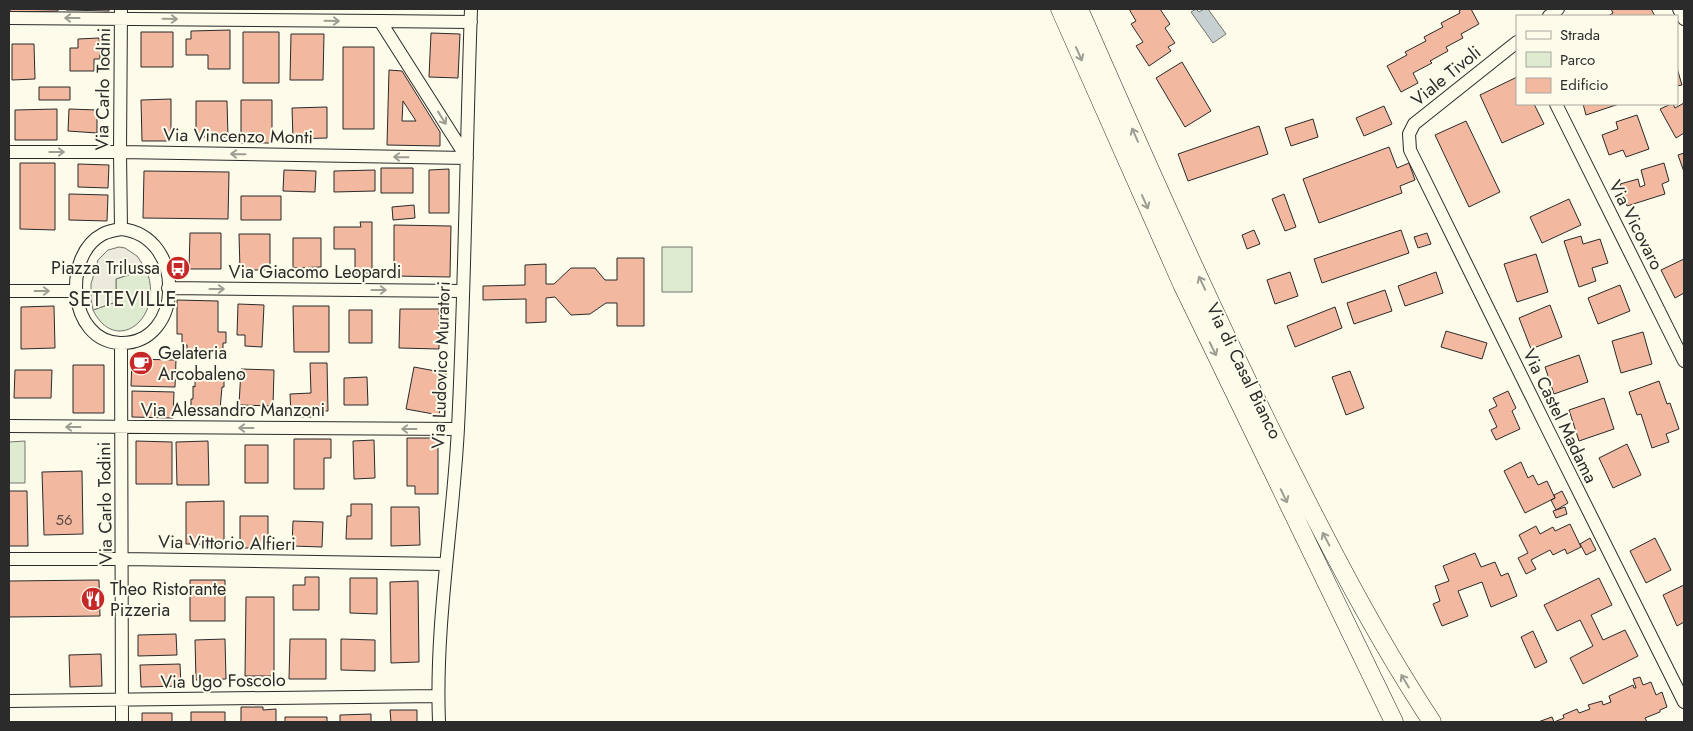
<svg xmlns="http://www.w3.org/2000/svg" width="1693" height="731" viewBox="0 0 1693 731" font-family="Jost,sans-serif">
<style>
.green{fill:#deebd1;stroke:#74746e}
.parking{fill:#eceadb;stroke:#74746e}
.water{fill:#c7d0d0;stroke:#74746e}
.building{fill:#f2b8a0;stroke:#2b2b2b;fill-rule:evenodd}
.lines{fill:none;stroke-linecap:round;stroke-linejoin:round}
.minor-casing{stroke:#2b2b2b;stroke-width:14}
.secondary-casing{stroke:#2b2b2b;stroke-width:19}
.minor{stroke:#fdfbea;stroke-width:12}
.secondary{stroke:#fdfbea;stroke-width:18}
.oneway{stroke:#9e9d94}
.labels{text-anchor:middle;stroke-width:4;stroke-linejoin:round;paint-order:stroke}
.number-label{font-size:15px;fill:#5d4e48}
.street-label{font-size:18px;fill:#2b2b2b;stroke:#fdfbea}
.poi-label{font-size:18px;fill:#2b2b2b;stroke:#fdfbea;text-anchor:start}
.quarter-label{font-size:20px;letter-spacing:1px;fill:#2b2b2b;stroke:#fdfbea}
</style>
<rect width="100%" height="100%" fill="#fdfbea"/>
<path class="green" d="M662,247H692V292H662Z
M146,269C166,317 116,357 93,310L116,302V279Z
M25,441V483H9V442Z"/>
<path class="parking" d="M119,247L125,248L137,256L146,269L116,279V302L93,310L91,300V284L98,260L108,250Z"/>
<path class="water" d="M1196,9L1199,12L1204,9H1208L1226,34L1213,43L1191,12Z"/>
<path class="building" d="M10,9H58V11L10,12Z
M66,9H109V11L66,10Z
M1129,9H1160L1170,24L1165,28L1175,43L1168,47L1171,51L1149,66L1136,46L1143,42L1131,24L1136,21Z
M1462,9H1471L1479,24L1461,34L1463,38L1446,47L1448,51L1430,61L1432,63L1413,73L1418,83L1401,92L1387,66L1407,55L1405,52L1426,41L1424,37L1443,27L1441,23L1460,13L1459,11Z
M1611,9H1651L1655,16H1608L1613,13Z
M230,30V69H208V55H186V39H191V31Z
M141,32H173V67H141Z
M243,32H279V83H243Z
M431,33L460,34L458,78L429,77Z
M291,34H324L323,80H290Z
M99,38L100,59H94V71H70V48H78V39Z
M12,44H34L35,79L12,80Z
M343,47H374V129H343Z
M1182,62L1211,111L1185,127L1156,78Z
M1677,68L1682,85L1677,86Z
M389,70L402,71L440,132V146L387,145ZM403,101L416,121H402Z
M1517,77V104H1534L1544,124L1502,143L1480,95Z
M39,87H70V100H39Z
M171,99V141H142L141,100Z
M241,100H272V143H241Z
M196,101H227L228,137H196Z
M1684,103V133L1676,138L1660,109L1671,104H1673L1675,108Z
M1583,104H1619L1586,115Z
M1384,106L1392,124L1364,136L1356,118Z
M327,107V138L293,139L292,108Z
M57,109V140H15V110Z
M69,109L97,110V133L68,131Z
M1637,115L1649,149L1626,157L1623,150L1609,155L1602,135L1618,129L1616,122Z
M1313,119L1318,137L1291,146L1285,128Z
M1466,121L1500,192L1469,207L1435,135Z
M1259,126L1268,154L1188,181L1178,154Z
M1389,147L1397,168L1409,163L1415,180L1400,186L1402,193L1319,223L1303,179Z
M1684,153V172L1678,155Z
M20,163H55V230L20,229Z
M1664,163L1669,181L1662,184L1665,194L1627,206L1620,184L1638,179L1640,187L1645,185L1641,170Z
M78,164L109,165L108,188L78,187Z
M381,168H413V193H381Z
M449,169V213H429V170Z
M284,170L316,171L315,192L283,191Z
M375,170V191L334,192V171Z
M144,171L229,172L228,219L143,218Z
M69,194L108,195L107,221L69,220Z
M1284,194L1296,227L1285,231L1272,199Z
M241,196H281V220H241Z
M1569,199L1581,225L1542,243L1530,217Z
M414,205L415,218L393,220L392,207Z
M360,222H372V273H355V249H334V227H361Z
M394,225L451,226L450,277L394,276Z
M1254,230L1260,244L1247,249L1242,235Z
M1401,230L1409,253L1322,283L1314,259Z
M190,233H221V269H189Z
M1427,233L1431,244L1418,248L1414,237Z
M239,234H270V270H240Z
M1581,236L1583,244L1600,239L1608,263L1592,268L1596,281L1579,287L1564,241Z
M293,238H321V267L293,268Z
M1536,254L1548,292L1517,302L1504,264Z
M617,258H644V326H617V303H606L590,314L571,315L555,297L546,298V322L526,323V299L483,300V286L525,285V265L546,264V284H554L571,268H595L605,280H617Z
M1684,259V293L1675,298L1661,270Z
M1290,272L1298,296L1275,304L1267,280Z
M1436,272L1443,293L1405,306L1398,286Z
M1620,285L1630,311L1598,324L1588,298Z
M1385,290L1392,311L1354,324L1347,303Z
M177,300L218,301V332H226V343H223V353H187V345H182V334H177Z
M238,304L264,305L262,347L245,346V335H237Z
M1550,305L1562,337L1531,349L1519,318Z
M54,306L55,348L21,349V307Z
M293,306H329V352H294Z
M1335,307L1342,328L1295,347L1287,326Z
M400,309H439V349L399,348Z
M349,310H372V343H349Z
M1446,331L1487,343L1482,359L1441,347Z
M1643,332L1652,364L1621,373L1612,341Z
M1579,355L1588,382L1554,394L1545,367Z
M132,359L176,360L175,387L131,386Z
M310,363H327L328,411H313V417H291L290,394L311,393Z
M73,365H104V413H73Z
M414,367L446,373L439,415L406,409Z
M241,369L274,370L273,406L239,405Z
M15,370H52L51,398H14Z
M1350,371L1364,408L1346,415L1332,377Z
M195,372H224V387H222L220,410H191V399H193V386L195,387Z
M367,377L368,405H344V378Z
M1659,381L1667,404L1670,403L1679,429L1666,434L1669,442L1652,448L1641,414L1637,415L1629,392Z
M132,391L174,392L173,418L132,417Z
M1508,391L1516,408L1512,411L1520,429L1496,440L1491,430L1497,427L1489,410L1497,406L1493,398Z
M1604,398L1614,429L1579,441L1569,410Z
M407,438H438V494H415V486H407Z
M294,439H331V458H324V489H294Z
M374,440L375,478L354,479L353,441Z
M136,441L172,442V484H136Z
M208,441L209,485H177L176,442Z
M1627,444L1641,475L1613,488L1599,458Z
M245,445H268V483H245Z
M1521,462L1528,478L1533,475L1538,485L1547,481L1555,498L1525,513L1504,471Z
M82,471L83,534L44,535L42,472Z
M9,491H27L28,546H9Z
M1562,491L1568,503L1556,510L1551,500L1555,498L1554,495Z
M224,501V544H186V502Z
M351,504H372V539H346L347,516H351Z
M391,507H419L420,545L391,546Z
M1565,507L1567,514L1556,518L1553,511Z
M240,516H268V548H240Z
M293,521L323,522L322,547L292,546Z
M1570,524L1581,547L1567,554L1565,549L1553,555L1550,550L1531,560L1536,569L1526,574L1518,558L1528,553L1519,535L1536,526L1540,534L1553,527L1555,531Z
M1590,538L1596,550L1586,555L1580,544Z
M1655,538L1671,570L1646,583L1630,551Z
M1475,553L1481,567L1495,562L1501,576L1508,573L1517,596L1491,607L1482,582L1458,591L1468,616L1442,626L1433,604L1440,601L1435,586L1449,581L1443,566Z
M305,577H319V610H293V585H305Z
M350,578H377V614L350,613Z
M1599,578L1612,605L1591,615L1603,640L1625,630L1638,656L1583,684L1570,658L1593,646L1580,620L1557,631L1544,605Z
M99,580L100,616L9,617V581Z
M190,580H225V621H190Z
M418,581L419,662L391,663L390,582Z
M1684,585V622L1677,626L1663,595Z
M246,597H274V676H245Z
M1533,631L1547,662L1535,668L1521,637Z
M176,634L177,655L138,656V635Z
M225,639L226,679L196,680L195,640Z
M290,639H326V679H289Z
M341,639L375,640V671L341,670Z
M101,654L102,686L70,687L69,655Z
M180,664L181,686L141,687L140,665Z
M1640,677L1643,685L1651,682L1656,695L1662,692L1667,707L1660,710V712L1645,718L1647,722H1538L1552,717L1554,722L1564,718L1563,715L1577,709L1579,713L1590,709L1588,705L1602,701L1603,705L1611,702L1609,696L1633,685L1634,688H1636L1633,679Z
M241,707H263V710L276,709V722H241Z
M390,710H417V722H391Z
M191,712H225V722H191Z
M142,713H172V722H142Z
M371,714V722H340V715Z
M285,717H327V722H285Z"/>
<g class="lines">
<g class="minor-casing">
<path id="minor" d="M121,9L120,152L121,229
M1679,9L1684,19
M1549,16L1558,9
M9,18L380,21L467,158
M380,21L471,22
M1517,42L1414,124L1409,134L1410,150L1550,434L1684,702
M1556,104L1684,361
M9,152H120L467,158
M121,229C187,236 184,345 120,343C68,341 62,255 103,234C109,231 115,230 121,229Z
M168,288L462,291
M9,291H76
M121,343L122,722
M9,426L458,429
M9,559H123L445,564
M9,701L438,696
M439,722C435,624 453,526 458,428C465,288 466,148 471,9"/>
</g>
<g class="secondary-casing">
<path id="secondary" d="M1060,9L1182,284L1394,722
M1079,9C1143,155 1208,302 1279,446C1326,540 1374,634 1432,722"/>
</g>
<use href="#minor" class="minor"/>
<use href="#secondary" class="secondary"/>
</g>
<defs><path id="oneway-shaft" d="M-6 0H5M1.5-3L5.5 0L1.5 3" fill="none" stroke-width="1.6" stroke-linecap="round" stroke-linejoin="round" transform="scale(1.25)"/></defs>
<g class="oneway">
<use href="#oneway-shaft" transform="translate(72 18) rotate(-180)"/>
<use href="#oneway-shaft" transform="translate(170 19) rotate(1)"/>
<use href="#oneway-shaft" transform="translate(332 21) rotate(1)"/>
<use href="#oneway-shaft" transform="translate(1079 54) rotate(66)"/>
<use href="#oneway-shaft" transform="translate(442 118) rotate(58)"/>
<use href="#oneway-shaft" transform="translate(1135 135) rotate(-114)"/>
<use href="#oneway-shaft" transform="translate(57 152)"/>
<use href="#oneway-shaft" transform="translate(238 154) rotate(-179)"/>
<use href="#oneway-shaft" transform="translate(401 157) rotate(-179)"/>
<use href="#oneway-shaft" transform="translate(1145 202) rotate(66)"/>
<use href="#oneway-shaft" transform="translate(1202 283) rotate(-115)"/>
<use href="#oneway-shaft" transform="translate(217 289)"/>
<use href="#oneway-shaft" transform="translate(379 290)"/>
<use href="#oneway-shaft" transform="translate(42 291)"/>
<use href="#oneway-shaft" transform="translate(1213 349) rotate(64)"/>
<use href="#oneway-shaft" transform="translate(73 427) rotate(-180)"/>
<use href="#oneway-shaft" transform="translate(246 428) rotate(-180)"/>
<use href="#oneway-shaft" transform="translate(409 429) rotate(-180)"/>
<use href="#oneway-shaft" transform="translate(1284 496) rotate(64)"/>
<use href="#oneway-shaft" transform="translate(1326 539) rotate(-118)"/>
<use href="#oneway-shaft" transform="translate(1405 681) rotate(-121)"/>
</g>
<defs>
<g id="bus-disc" transform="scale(1.25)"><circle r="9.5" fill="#c62828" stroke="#fdfbea"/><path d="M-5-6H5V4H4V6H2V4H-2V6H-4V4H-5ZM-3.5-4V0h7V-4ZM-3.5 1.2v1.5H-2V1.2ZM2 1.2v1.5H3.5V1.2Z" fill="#fff"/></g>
<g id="cafe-disc" transform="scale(1.25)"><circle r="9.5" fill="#c62828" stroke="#fdfbea"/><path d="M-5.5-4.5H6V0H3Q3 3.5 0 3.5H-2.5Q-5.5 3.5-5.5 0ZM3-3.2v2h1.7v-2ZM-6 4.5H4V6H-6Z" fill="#fff"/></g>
<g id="restaurant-disc" transform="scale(1.25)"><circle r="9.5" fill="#c62828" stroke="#fdfbea"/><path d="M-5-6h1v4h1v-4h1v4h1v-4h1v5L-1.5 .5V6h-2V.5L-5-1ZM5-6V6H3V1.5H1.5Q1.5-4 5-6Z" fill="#fff"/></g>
</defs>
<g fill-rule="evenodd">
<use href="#bus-disc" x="178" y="268"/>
<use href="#cafe-disc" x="141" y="363"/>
<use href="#restaurant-disc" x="93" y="599"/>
</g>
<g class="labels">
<g class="number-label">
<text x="64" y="525">56</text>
</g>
<g class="street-label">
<text transform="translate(1446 76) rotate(-39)" y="6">Viale Tivoli</text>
<text transform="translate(103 89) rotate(-89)" y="6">Via Carlo Todini</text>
<text transform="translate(238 136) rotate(1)" y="6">Via Vincenzo Monti</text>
<text transform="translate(1636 225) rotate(63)" y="6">Via Vicovaro</text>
<text x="315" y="278">Via Giacomo Leopardi</text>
<text transform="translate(441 365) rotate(-88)" y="6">Via Ludovico Muratori</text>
<text transform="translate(1244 371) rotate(64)" y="6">Via di Casal Bianco</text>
<text x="233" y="416">Via Alessandro Manzoni</text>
<text transform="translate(1560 416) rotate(64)" y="6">Via Castel Madama</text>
<text transform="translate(105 503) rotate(-91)" y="6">Via Carlo Todini</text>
<text transform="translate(227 543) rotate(1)" y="6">Via Vittorio Alfieri</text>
<text transform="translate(223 681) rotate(-1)" y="6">Via Ugo Foscolo</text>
</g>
<g class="poi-label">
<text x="160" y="274" text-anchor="end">Piazza Trilussa</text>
<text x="158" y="359">Gelateria<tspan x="158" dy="21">Arcobaleno</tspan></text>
<text x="110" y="595">Theo Ristorante<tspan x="110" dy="21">Pizzeria</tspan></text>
</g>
<g class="quarter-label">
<text x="123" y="306">SETTEVILLE</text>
</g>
</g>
<rect width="1693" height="731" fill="none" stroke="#2b2b2b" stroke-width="20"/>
<rect x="1516" y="15" width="162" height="90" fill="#fdfbea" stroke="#a9a89e"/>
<rect x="1526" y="31" width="25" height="8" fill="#fdfbea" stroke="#a9a89e"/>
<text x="1560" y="40" font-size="15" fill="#2b2b2b">Strada</text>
<rect x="1526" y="52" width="25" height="15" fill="#deebd1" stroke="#a9a89e"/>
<text x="1560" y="65" font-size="15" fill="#2b2b2b">Parco</text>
<rect x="1526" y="78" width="25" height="15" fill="#f2b8a0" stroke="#a9a89e"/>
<text x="1560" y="90" font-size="15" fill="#2b2b2b">Edificio</text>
</svg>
